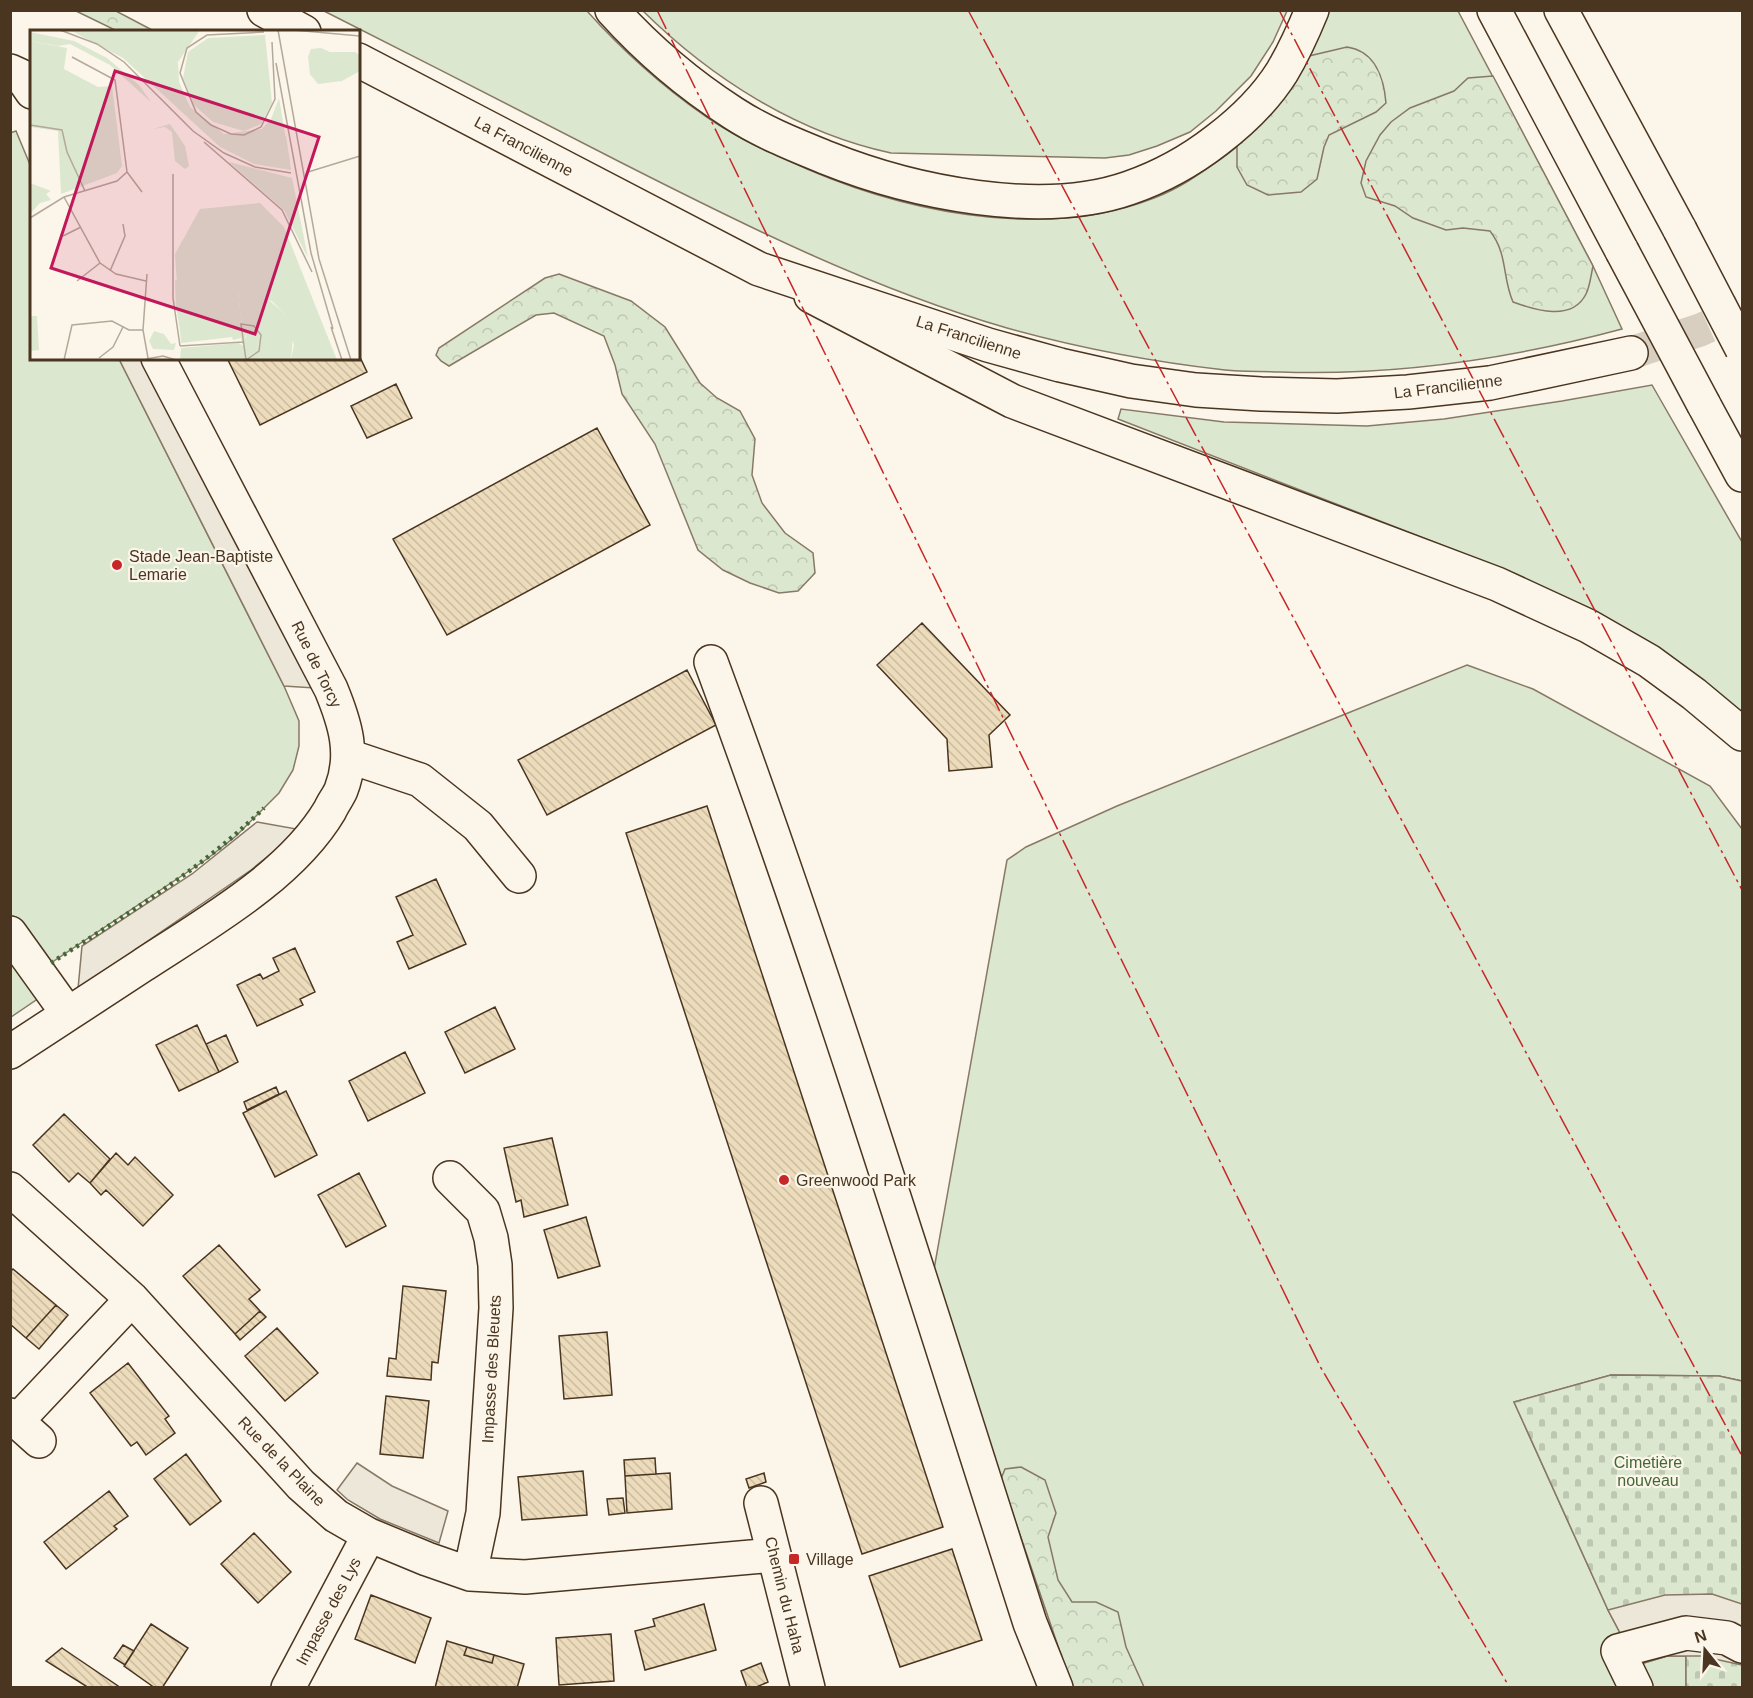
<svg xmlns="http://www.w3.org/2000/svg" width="1753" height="1698" viewBox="0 0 1753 1698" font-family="Arial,sans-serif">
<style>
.grass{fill:#dce7d0;stroke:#887966;stroke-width:1.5}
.forest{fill:url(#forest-crowns);stroke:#887966;stroke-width:1.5}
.cemetery{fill:url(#cemetery-stones);stroke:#887966;stroke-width:1.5}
.parking{fill:#ede7d9;stroke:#887966;stroke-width:1.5}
.building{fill:url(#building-back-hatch);stroke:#4a3520;stroke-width:1.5}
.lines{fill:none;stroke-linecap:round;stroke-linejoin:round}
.highway-tunnel{stroke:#d8cfc1;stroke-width:33;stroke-dasharray:33 16;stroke-linecap:butt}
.minor-casing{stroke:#4a3520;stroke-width:36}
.major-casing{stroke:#4a3520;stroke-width:36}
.highway-casing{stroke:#4a3520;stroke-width:36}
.minor{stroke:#fbf6e9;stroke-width:33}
.major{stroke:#fbf6e9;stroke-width:33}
.highway{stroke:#fbf6e9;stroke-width:33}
.major-bridge-casing{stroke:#4a3520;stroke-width:36;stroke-linecap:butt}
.major-bridge{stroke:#fbf6e9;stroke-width:33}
.hedge{stroke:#436837;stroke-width:4.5;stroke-dasharray:3 4.5;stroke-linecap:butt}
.power{stroke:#c62828;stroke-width:1.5;stroke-dasharray:21 4.5 3 4.5;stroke-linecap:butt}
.poi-dot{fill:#c62828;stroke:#fbf6e9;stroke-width:2}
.labels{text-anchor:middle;stroke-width:4.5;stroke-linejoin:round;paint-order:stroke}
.street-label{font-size:16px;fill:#4a3520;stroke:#fbf6e9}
.poi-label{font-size:16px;fill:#4a3520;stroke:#fbf6e9;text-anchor:start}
.park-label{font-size:16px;fill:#436837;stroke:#fbf6e9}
.inset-road{fill:none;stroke:#b4a999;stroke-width:1.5}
.view{fill:#c2185b;fill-opacity:0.15;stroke:#c2185b;stroke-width:3}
.inset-edge{fill:none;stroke:#4a3520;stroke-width:3}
</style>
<defs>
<pattern id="forest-crowns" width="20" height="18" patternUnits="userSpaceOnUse" patternTransform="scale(1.5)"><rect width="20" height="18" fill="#dce7d0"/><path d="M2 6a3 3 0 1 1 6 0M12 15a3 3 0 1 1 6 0" fill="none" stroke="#bec7b2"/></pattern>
<pattern id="cemetery-stones" width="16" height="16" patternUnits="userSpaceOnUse" patternTransform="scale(1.5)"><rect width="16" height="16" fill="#dce7d0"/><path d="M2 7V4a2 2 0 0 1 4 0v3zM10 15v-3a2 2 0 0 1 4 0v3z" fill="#bec7b2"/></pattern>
<pattern id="building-back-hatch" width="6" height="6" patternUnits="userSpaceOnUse" patternTransform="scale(1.5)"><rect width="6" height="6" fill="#ecdcbc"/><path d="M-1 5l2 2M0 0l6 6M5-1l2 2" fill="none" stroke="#ccbda1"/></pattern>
</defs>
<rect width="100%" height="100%" fill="#fbf6e9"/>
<path class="grass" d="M324,11H587C622,50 662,86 705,116C730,134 758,147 785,159C893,210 1039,243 1154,198C1178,189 1200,174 1221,159C1241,144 1262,127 1278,107C1298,81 1312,50 1326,20L1329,11H1458L1593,266L1622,329C1510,359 1396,376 1280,372C1262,371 1243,372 1225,370C1154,362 1075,347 1007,328C872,289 744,225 620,162C521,111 423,61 324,11Z
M643,11H1287L1273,42L1251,76L1216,111L1190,132L1157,146L1129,155L1105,158L891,153C797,133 711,78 643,11Z
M16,131L31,167L32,358L119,359L284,686L299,721V746L293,770L279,793L236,836L207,859L51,963L39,998L11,1017L10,133Z
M1652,385L1742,542V719L1581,606L1457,551L1118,419L1121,409L1224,422L1367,426L1444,419L1562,401Z
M1467,665L1533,689L1710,786L1742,829V1381L1719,1376L1611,1375L1514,1402L1608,1610L1637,1664L1667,1656H1686V1687H1072L933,1275L1007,860L1026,847L1117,806Z"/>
<path class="forest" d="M76,11H116L154,31H117Z
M1347,47C1375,51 1384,78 1386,103L1376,112L1329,135L1324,147L1317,179L1301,192L1268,195L1247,185L1237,167V146C1271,117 1288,95 1309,56Z
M1493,76L1593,266C1591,275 1590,286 1586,294C1572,322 1535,310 1513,302C1502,277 1508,254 1490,231L1463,228L1446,230L1413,218L1395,206L1366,197L1361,183L1366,161L1380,135L1391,122L1410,108L1454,91L1468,78Z
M559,274L631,301L665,327L700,383L717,398L740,411L755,439L752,475L762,503L785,533L813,553L815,573L798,591L779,593L750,583L723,570L698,550L655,444L622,394L615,365L604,336L554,313L536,315L449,366L441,361L436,355L439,348L545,278Z
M1021,1467L1045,1480L1056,1513L1048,1537L1058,1580L1072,1602H1096L1118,1612L1126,1647L1144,1687H1072L1001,1479L1005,1469Z"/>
<path class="cemetery" d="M1611,1375L1719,1376L1742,1381V1687H1686V1656H1667L1637,1665L1608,1610L1514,1402Z"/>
<path class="parking" d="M119,359H141L314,688L284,686Z
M257,822L296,829L298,826L287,841L251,870L78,989L82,946L192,874Z
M357,1463L392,1486L448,1511L439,1543L380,1519L348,1500L337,1490Z
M1712,1594L1742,1604V1665L1701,1656H1667L1637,1665L1608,1610L1665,1595Z"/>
<path class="building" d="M358,353L367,372L260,425L227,358H358Z
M396,384L412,418L367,438L351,406Z
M597,428L650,525L447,635L393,539Z
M922,623L1010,715L989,735L992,767L949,771L947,739L877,665Z
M687,670L716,725L547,815L518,760Z
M707,806L943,1527L862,1554L626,833Z
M436,879L466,944L409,969L397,942L413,935L396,897Z
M295,948L315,992L300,999L303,1005L257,1026L237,985L260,974L263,979L279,971L273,958Z
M495,1007L515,1049L465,1073L445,1032Z
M197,1025L219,1072L179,1091L156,1045Z
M226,1035L238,1062L219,1072L206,1044Z
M405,1052L425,1093L368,1121L349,1081Z
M276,1087L279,1094L247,1110L244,1102Z
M286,1091L317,1155L275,1177L243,1113Z
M64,1114L110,1159L90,1183L78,1173L69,1182L33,1145Z
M552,1138L568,1205L524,1217L521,1200L516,1202L504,1148Z
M116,1153L128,1165L135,1157L173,1195L143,1226L106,1190L101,1195L90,1183Z
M359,1173L386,1226L346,1247L318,1195Z
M586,1217L600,1266L558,1278L544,1230Z
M219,1245L260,1290L249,1299L260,1311L235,1334L183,1276Z
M13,1269L56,1305L26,1338L10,1324V1272Z
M403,1286L446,1291L438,1363L432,1362L431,1380L387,1376L389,1358L396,1359Z
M56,1305L68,1315L39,1349L26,1338Z
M260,1311L266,1317L240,1340L235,1334Z
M277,1328L318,1373L285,1401L245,1356Z
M607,1332L612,1395L564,1399L559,1336Z
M128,1363L169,1416L165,1419L175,1433L146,1455L137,1442L131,1446L90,1393Z
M386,1396L429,1401L423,1458L380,1454Z
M186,1454L221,1501L190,1525L154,1479Z
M655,1458L656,1474L625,1476L624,1460Z
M583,1471L587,1515L522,1520L518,1477Z
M670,1473L672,1509L627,1513L625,1476Z
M764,1473L766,1482L749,1488L746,1479Z
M109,1491L128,1516L114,1526L117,1529L66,1569L44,1542Z
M623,1498L625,1513L609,1515L607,1499Z
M254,1533L291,1572L258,1603L221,1564Z
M952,1549L982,1640L900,1667L869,1576Z
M371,1595L431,1618L415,1663L355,1639Z
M704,1604L716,1650L645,1670L635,1631L655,1626L653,1619Z
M151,1624L188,1648L162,1688H155L124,1666Z
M611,1634L614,1681L559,1685L556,1638Z
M447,1641L467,1647L464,1655L492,1663L494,1655L524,1664L517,1688H435Z
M123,1645L134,1651L125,1665L114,1658Z
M467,1647L494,1655L492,1663L464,1655Z
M62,1648L121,1688H85L86,1686L46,1661Z
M761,1663L768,1682L754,1688H747L741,1671Z"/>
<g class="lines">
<path class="highway-tunnel" d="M1631,353L1700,330L1742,311"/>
<g class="minor-casing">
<path id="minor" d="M10,71L21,76L32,92
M711,662C828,979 927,1301 1030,1623L1056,1688
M348,756L420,780L478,826L519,876
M10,933L68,1014
M10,1052C55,1023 99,994 143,965C207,923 291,876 330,810C333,803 338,797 341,790C355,754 345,723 331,689L158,358
M450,1178L483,1211L491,1238L495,1265L496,1308L483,1513L470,1574
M10,1189L132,1299L301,1485L336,1516L369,1535L427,1559L470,1574L525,1577L774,1555
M10,1415L39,1441
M17,1421L132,1299
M761,1503L808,1688
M288,1688L369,1535
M1636,1688L1618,1651L1686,1633L1727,1638L1742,1646"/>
</g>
<g class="major-casing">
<path id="major" d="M1494,10L1622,251
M1561,10L1680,230
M811,296L1012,401L1497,584L1588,626L1649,661L1694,694L1742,734
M1704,405L1742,475"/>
</g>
<g class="highway-casing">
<path id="highway" d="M264,10L304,32
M612,10C648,50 688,84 733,113C762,132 795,145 827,158C912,192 1041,219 1129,188C1161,177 1190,161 1217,140C1242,121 1265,99 1282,72C1294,52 1303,32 1312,10
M358,60L759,269L988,345L1060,365L1131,381L1196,390L1261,394L1337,396L1408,392L1490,383L1631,353"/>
</g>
<use href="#minor" class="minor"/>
<use href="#major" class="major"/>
<use href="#highway" class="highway"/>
<g class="major-bridge-casing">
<path id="major-bridge" d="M1680,230L1742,349
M1622,251L1704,405"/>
</g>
<use href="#major-bridge" class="major-bridge"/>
<path class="hedge" d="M51,963C125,915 201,870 264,808"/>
<path class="power" d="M657,10L1321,1368L1510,1688
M968,10L1742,1456
M1279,10L1742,890"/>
</g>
<g class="poi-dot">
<circle cx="117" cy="565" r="6"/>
<circle cx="784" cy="1180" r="6"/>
<rect x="788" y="1553" width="12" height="12" rx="3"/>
</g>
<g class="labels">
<g class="street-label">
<text transform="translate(524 146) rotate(28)" y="6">La Francilienne</text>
<text transform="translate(969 337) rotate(18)" y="6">La Francilienne</text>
<text transform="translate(1448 386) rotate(-7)" y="6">La Francilienne</text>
<text transform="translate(317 664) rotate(64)" y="6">Rue de Torcy</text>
<text transform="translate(491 1369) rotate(-87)" y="6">Impasse des Bleuets</text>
<text transform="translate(282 1461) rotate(46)" y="6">Rue de la Plaine</text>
<text transform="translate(785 1595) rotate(76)" y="6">Chemin du Haha</text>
<text transform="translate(328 1611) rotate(-62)" y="6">Impasse des Lys</text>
</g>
<g class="poi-label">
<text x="129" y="562">Stade Jean-Baptiste<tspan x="129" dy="18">Lemarie</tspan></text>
<text x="796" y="1186">Greenwood Park</text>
<text x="806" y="1565">Village</text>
</g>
<g class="park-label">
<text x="1648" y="1468">Cimetière<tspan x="1648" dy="18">nouveau</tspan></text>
</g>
</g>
<g transform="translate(30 30)">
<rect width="330" height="330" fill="#fbf6e9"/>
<path d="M40,0H170L148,32L149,52L160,77L194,104L232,99L241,89L249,68L261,140L224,134L190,117L93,28ZM235,5L242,73L231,94L214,101L183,92L164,75L153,48L158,22L178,8ZM0,11L37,18L34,39L68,57L82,56L92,136L87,143L31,164L28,101L0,97ZM199,132L262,148L278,228L254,180ZM230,173L254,197L307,330H261L264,315L254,283L242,271L208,261L212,296L218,297L215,308L229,314L225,322L214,330H150L151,318L209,313L213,316L211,308L203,310L202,307L151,313L145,224L170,179Z" fill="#dce7d0"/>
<path d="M0,2L44,11L77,28L109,55L121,72L80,35L40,14L28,16L0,11ZM291,18L300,22H325L330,25V41L312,51L288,54L280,44L278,27L281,19ZM140,94L155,116L159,136L155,139L145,131L142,102L135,97L123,99ZM256,106L260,132L256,136L249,133V124L236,113L242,107ZM0,153L21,161L16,164L21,170L10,173L0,184ZM145,250L150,252L148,264L154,270L157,312H152L146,277ZM124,301L134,304L141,314L146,313L144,320L123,319L119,311Z" fill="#dce7d0"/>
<path d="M208,261L233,265L254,283L263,306L261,330H214L225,322L229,314L215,312L218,297L212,296ZM0,286H7L9,320L0,321Z" fill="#dce7d0"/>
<path class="inset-road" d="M30,0L67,14L94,32L163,101L194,123L225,137L261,143M248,0L289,229L321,330M263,0L330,6M234,2L177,5L157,18L150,43L166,82L181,95L201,104L214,105L231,97L245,69L242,12M246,33L281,223L303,299M0,95L32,100L37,122L55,161M174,112L252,180L282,242M97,142L112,162M278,142L330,126M143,144V268L150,316M34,167L70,233L86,244L116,251M0,188L34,167L87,151L97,142L85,50L42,27M33,206L51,197M80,241L95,206L93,194M117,244L113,300L118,328M47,251L70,233M211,294L224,296L231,305L229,321L216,330ZM301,297L312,330M150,316L213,312M69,328L83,317L93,297M116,329L133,326L146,330M34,330L42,295L82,291L99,300H113"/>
<path class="view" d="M85,41L289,107L225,304L21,238Z"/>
<rect width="330" height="330" class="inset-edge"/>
</g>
<rect width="1753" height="1698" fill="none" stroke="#4a3520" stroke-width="24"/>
<g transform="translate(1705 1650) rotate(342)" stroke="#fbf6e9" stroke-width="4.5" paint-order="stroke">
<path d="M0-4.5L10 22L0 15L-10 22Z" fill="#4a3520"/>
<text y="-9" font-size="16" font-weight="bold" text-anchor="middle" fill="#4a3520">N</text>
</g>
</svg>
